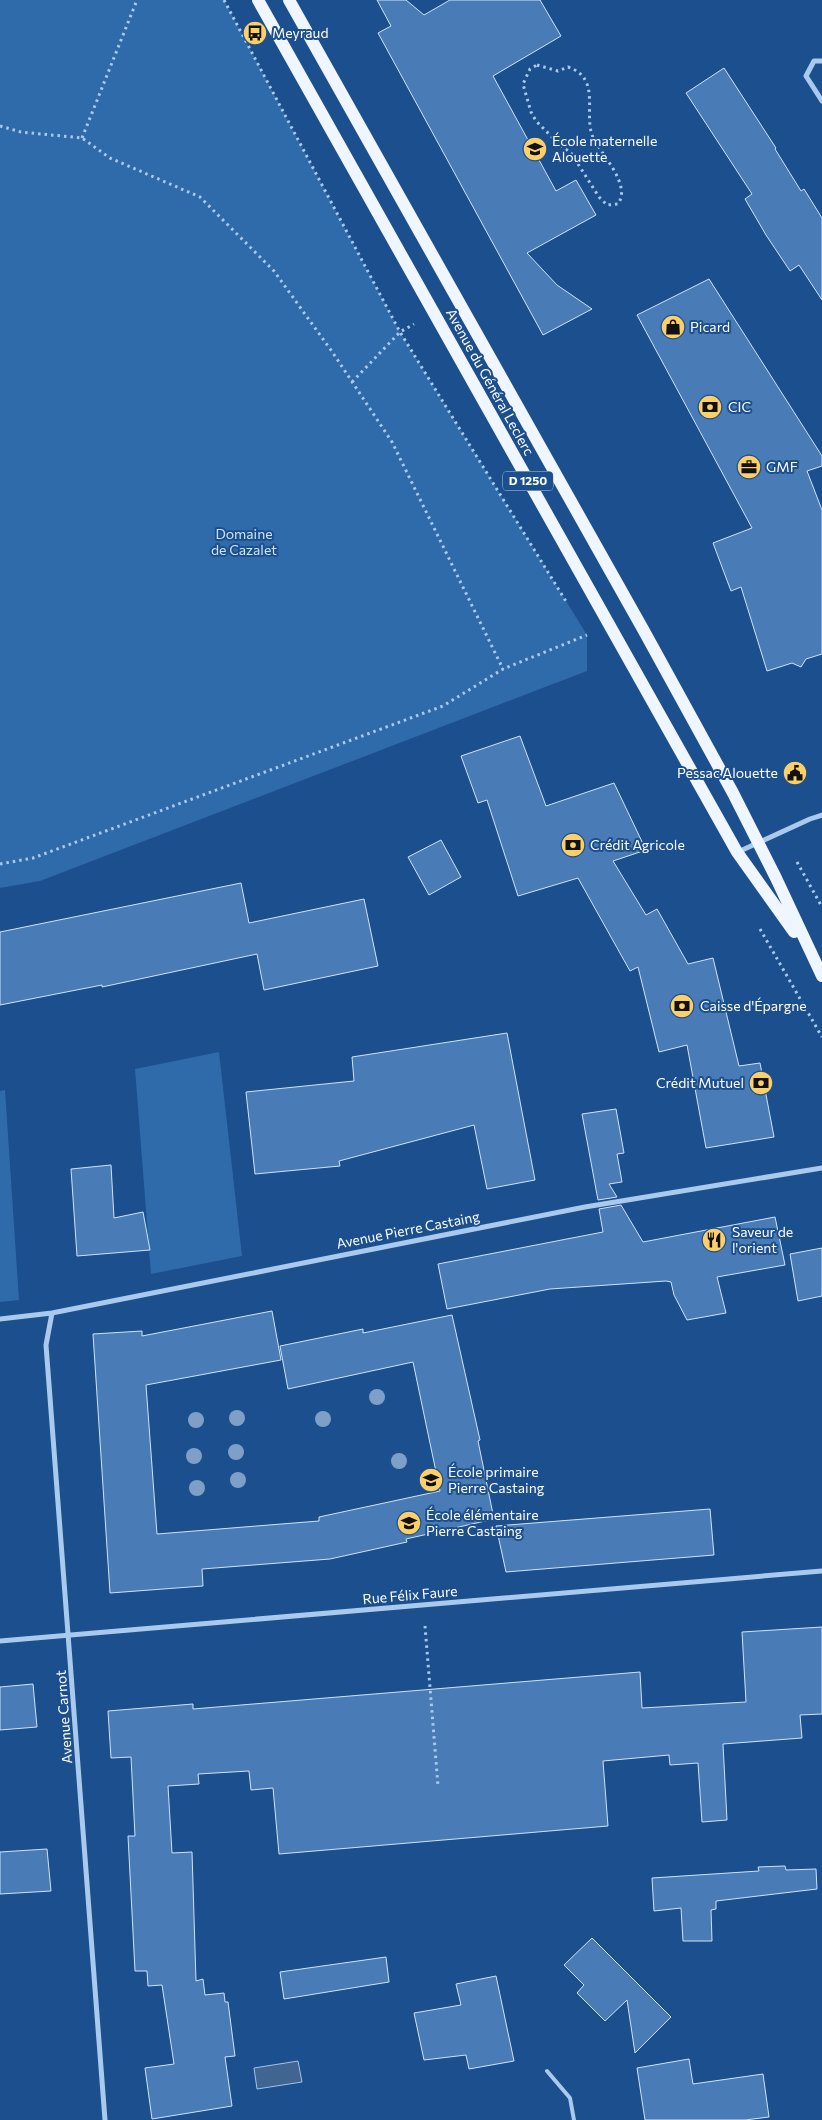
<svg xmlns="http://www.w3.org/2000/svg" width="822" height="2120" viewBox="0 0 822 2120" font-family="Commissioner,sans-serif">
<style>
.green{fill:#2f6aab}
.water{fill:#406591;stroke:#9dc4ef}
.building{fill:#497cb7;stroke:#cfe3f9}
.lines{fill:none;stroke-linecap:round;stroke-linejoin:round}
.path{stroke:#a9c9ed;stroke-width:3;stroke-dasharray:2.5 4;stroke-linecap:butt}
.lane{stroke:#a9c9ed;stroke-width:4}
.street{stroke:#a9c9ed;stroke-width:5}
.primary{stroke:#f0f6ff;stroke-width:12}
.tree{fill:#7ea0c8}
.labels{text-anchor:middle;stroke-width:4;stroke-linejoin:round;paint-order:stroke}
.shield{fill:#1c4f8d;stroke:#bbcadd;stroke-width:1}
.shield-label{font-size:12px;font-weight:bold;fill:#fff}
.poi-label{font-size:14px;fill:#fff;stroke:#1c4f8d;text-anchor:start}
.street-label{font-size:14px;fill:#fff;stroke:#1c4f8d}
.park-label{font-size:14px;fill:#cfe3f9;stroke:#1c4f8d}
</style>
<rect width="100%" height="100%" fill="#1c4f8d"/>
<path class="green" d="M0,0H224L400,332L587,635V671L40,881L0,888Z
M219,1052L242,1256L151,1274L135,1069Z
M5,1090L19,1300L0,1302V1091Z"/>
<path class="water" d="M298,2061L302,2082L257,2089L254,2068Z"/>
<path class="building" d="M377,0H406L424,15L450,0H540L561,36L493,76L556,191L576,180L596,215L527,253L557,285L592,309L543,335L378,33L391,26Z
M724,68L776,148L775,149L801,191L804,189L822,218V300L799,265L790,271L766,235L745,199L752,194L686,93Z
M709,279L822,456V466L807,471L822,510V654L806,659L801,667L792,663L767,671L741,587L731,591L713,543L752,528L637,315Z
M520,736L546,806L614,783L646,850L613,861L646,915L657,909L688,964L713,958L739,1066L760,1063L774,1137L706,1148L687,1045L659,1052L638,967L630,971L578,878L518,896L487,800L478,803L461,756Z
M441,840L461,877L429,895L408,857Z
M241,883L249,923L364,899L378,966L264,990L257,954L102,987V985L0,1005V932Z
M507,1033L535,1180L487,1189L474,1125L339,1161L340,1166L255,1174L246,1092L354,1081L352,1057Z
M616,1109L624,1153L617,1154L622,1182L609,1184L617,1197L598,1200L582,1114Z
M111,1165L114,1218L143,1212L150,1250L77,1256L71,1169Z
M621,1205L643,1242L775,1217L785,1265L717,1277L726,1313L687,1320L674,1295L671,1282L666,1281L550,1289L447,1309L438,1264L603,1232L599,1209Z
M822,1248V1296L798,1301L790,1254Z
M272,1311L281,1360L146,1385L157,1534L319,1521V1517L440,1491L413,1362L288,1389L280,1346L363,1329V1333L452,1315L480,1440L478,1441L494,1519L406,1539L407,1542L330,1559L202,1569L203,1586L110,1593L93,1334L142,1331V1336Z
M710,1509L714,1555L506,1572L496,1526Z
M822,1627V1714L800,1715L802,1738L723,1744L727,1820L702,1822L698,1763L670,1765L669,1755L603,1761L608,1826L279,1854L273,1788L251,1790L249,1771L198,1774L199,1784L168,1786L172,1853L192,1852L196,1981L203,1979L205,1995L224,1993L225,2002H228L235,2056L225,2057L232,2106L152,2119L145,2068L174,2064L162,1985L148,1986L147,1971H135L128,1836H135L131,1757L111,1758L108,1711L193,1704V1709L640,1672L642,1708L746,1702L742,1632Z
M33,1684L37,1727L0,1730V1687Z
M47,1849L51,1891L0,1894V1852Z
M785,1866L786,1870L816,1869L817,1889L716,1901V1909L711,1910L712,1941H683L681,1908L654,1911L652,1878L759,1871L758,1867Z
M592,1938L671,2017L635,2053L627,2000L605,2021L577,1993L584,1985L564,1965Z
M386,1957L389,1982L284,1999L280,1972Z
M496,1976L514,2061L469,2069L466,2055L424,2060L414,2013L461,2005L456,1984Z
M689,2059L693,2084L763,2074L769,2117L745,2120H645L637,2068Z"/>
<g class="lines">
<path class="path" d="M224,0L400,332L567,603
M537,65L558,71L568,67C601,78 584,111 592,135C600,154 632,184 618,204L607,205L599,197L571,153L559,144L536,121L531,112L523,84L530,69Z
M0,126L21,132L82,138L110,158L200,197L274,271L333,353L392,442L503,669
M82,138L137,0
M352,382L400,332L414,324
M797,862L822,907
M0,864L33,858L443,706L503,669L587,635
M760,929L822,1037
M425,1626L438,1786"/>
<path class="lane" d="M547,2071L570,2098L574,2120"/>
<path class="street" d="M822,61H814L806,76L822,101
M738,852L810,819L822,815
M52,1313L46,1345L105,2120
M0,1319L52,1313L585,1207L822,1168
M0,1641L822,1571"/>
<path class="primary" d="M258,0L737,852L794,932
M289,0L644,631L733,793L776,878L822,976"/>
</g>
<g class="tree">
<circle cx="377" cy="1397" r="8"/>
<circle cx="237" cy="1418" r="8"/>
<circle cx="323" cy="1419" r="8"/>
<circle cx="196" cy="1420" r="8"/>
<circle cx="236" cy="1452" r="8"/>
<circle cx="194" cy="1456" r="8"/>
<circle cx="399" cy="1461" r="8"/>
<circle cx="238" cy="1480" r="8"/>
<circle cx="197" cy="1488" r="8"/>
</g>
<defs>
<g id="bus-disc" transform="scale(1.25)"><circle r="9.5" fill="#fdcf67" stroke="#1c4f8d"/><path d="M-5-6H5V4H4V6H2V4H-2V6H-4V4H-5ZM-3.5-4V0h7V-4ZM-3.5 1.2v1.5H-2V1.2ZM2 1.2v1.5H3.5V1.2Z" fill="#111"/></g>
<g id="school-disc" transform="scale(1.25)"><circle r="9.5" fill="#fdcf67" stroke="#1c4f8d"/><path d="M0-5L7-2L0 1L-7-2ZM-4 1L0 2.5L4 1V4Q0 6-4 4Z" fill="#111"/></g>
<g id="shop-disc" transform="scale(1.25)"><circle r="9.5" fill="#fdcf67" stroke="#1c4f8d"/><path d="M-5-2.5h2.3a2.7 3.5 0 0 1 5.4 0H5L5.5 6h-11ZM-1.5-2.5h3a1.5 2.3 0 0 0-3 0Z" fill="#111"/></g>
<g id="bank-disc" transform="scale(1.25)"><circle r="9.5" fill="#fdcf67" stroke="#1c4f8d"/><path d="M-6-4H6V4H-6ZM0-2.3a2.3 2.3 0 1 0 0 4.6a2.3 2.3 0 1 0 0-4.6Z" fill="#111"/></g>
<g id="office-disc" transform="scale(1.25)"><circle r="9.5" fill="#fdcf67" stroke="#1c4f8d"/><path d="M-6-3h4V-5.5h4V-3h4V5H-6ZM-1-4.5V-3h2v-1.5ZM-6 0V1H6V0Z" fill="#111"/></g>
<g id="civic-disc" transform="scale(1.25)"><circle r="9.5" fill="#fdcf67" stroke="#1c4f8d"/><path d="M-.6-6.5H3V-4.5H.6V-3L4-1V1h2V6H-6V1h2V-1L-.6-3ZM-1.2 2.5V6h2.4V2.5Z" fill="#111"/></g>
<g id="restaurant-disc" transform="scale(1.25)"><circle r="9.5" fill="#fdcf67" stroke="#1c4f8d"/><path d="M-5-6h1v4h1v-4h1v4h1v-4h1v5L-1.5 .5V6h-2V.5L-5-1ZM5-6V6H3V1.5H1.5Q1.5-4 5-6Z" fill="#111"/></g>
</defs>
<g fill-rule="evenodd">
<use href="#bus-disc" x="255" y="33"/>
<use href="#school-disc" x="535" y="149"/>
<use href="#shop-disc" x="673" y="327"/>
<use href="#bank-disc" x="710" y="407"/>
<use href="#office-disc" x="749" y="467"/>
<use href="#civic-disc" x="795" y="773"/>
<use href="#bank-disc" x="573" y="845"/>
<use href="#bank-disc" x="682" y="1006"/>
<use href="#bank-disc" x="761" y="1083"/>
<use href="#restaurant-disc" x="714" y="1240"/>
<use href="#school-disc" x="431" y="1480"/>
<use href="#school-disc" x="409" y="1523"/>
</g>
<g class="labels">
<rect class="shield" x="503" y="471.5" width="50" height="19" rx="4"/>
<g class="shield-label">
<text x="528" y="485">D 1250</text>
</g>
<g class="poi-label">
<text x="272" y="38">Meyraud</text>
<text x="552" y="146">École maternelle<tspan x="552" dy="16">Alouette</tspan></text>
<text x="690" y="332">Picard</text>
<text x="728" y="412">CIC</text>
<text x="766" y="472">GMF</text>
<text x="778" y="778" text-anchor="end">Pessac Alouette</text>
<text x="590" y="850">Crédit Agricole</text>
<text x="700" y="1011">Caisse d'Épargne</text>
<text x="744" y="1088" text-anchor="end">Crédit Mutuel</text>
<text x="732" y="1237">Saveur de<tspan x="732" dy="16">l'orient</tspan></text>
<text x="448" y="1477">École primaire<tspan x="448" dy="16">Pierre Castaing</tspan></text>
<text x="426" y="1520">École élémentaire<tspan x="426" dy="16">Pierre Castaing</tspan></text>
</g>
<g class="street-label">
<text transform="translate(490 382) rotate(61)" y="5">Avenue du Général Leclerc</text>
<text transform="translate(408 1230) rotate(-11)" y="5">Avenue Pierre Castaing</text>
<text transform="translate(410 1595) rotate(-5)" y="5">Rue Félix Faure</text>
<text transform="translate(64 1717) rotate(-94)" y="5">Avenue Carnot</text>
</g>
<g class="park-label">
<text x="244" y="539">Domaine<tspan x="244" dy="16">de Cazalet</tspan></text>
</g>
</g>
</svg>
